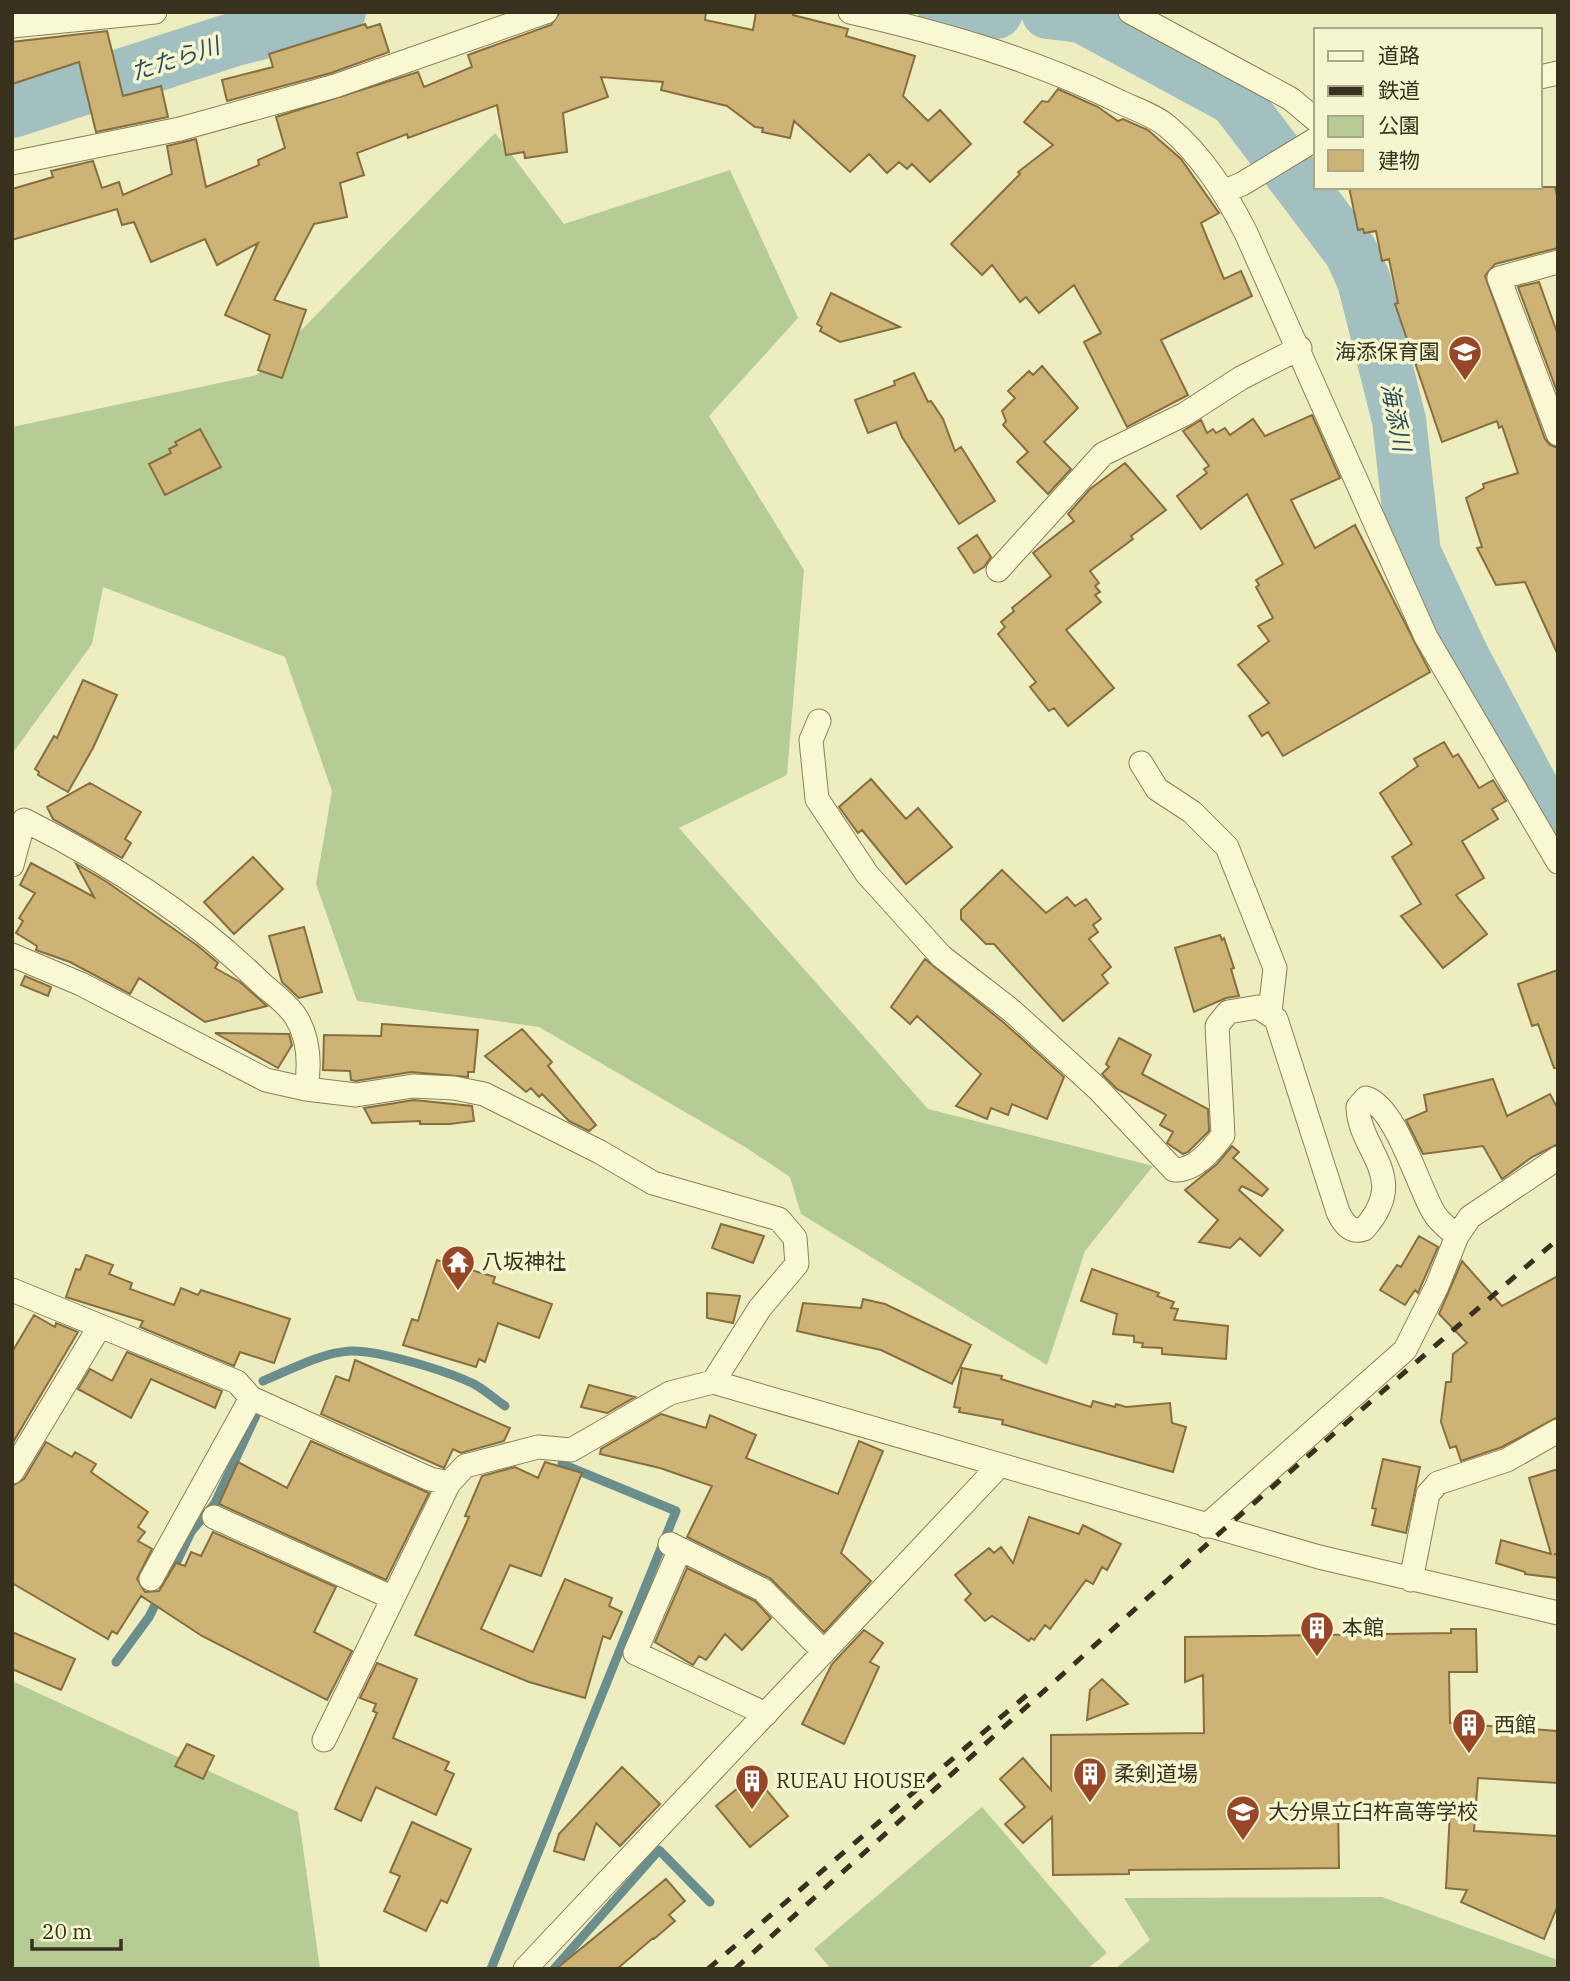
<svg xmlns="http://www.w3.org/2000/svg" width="1570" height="1981" viewBox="0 0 1570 1981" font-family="'IBM Plex Serif','Noto Sans JP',serif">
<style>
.green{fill:#b5cc94}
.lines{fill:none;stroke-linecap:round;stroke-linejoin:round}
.stream{stroke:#6a8d8e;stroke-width:9}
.river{stroke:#a3c0c0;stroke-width:54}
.building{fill:#cdb375;stroke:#866f3e;stroke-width:2}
.minor-casing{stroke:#877f58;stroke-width:25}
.minor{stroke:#f9f8d3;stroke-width:23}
.rail{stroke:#37311d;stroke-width:5;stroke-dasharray:12 12;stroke-linecap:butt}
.labels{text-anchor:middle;stroke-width:7;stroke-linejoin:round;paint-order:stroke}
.poi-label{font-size:21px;fill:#37311d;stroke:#f5f5d0;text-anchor:start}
.water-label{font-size:23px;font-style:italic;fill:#2c4d57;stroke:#f5f5d0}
</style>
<rect width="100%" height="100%" fill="#eeedc0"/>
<path class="green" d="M495,133L564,224L730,170L798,318L709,416L804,570L787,775L679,828L928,1109L1153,1166L1085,1251L1047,1365L801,1214L790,1177L745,1147L539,1027L357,1001L316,884L332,791L285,657L103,587L92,644L12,754V427L257,375Z
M12,1681L298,1812L320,1969H12Z
M982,1807L1107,1953L1087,1969H831L814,1949Z
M1382,1897L1558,1960V1969H1115L1150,1940L1124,1898Z"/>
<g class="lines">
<path class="stream" d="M263,1381C290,1370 320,1353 350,1351C379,1350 447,1371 474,1384C485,1390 495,1399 505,1406
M172,1572L191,1532L215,1503L259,1409
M116,1662L149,1617L159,1597
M491,1969L676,1511L562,1464
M554,1969L659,1850L710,1902"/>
<path class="river" d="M945,12L962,16L996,12
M1048,12L1082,16L1235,99L1351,252L1364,281L1399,420L1414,553L1463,658L1532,788L1558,826
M12,111L232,40L339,12"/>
</g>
<path class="building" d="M560,12H706L705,20L753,30L756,12H794L793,15L848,29L846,36L915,56L903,96L928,121L940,110L971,144L930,182L912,164L907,169L899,162L887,173L869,154L850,172L794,121L790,138L762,132L763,128L755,127L727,106L661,90L663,82L601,77L608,97L563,113L567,152L525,158L524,152L506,155L497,105L408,138L407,134L357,153L364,175L340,183L347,217L314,224L274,300L306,310L282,378L258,370L270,335L225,315L258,243L217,265L205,239L151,262L134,222L122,225L117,209L12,240V189L53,177L51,171L93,161L102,188L119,182L123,195L172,174L167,146L196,139L206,187L259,165L258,160L285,148L276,117L418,72L424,87L472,67L468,55L476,52L551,25Z
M365,24L367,28L380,24L389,52L331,73L227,101L222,80L273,67L269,54Z
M107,31L123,96L161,86L168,117L96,132L79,62L12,84V42Z
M1058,89L1098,107L1118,121L1123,119L1148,130L1181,159L1219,213L1201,223L1224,279L1241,271L1252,296L1161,340L1188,395L1127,427L1084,342L1101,333L1074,285L1039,313L1026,297L1020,302L992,265L982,275L951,244L1020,174L1018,172L1053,145L1024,122L1042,101L1048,102Z
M1349,187H1555L1558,199V248L1495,264L1485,276L1545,439L1550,445L1558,448V655L1525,582L1496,585L1477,548L1482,547L1466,498L1484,488L1483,484L1518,473L1502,426L1499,428L1497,421L1442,442L1395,304L1398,303L1389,259L1382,261L1376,231L1364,233L1363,229L1358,230Z
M1539,282L1558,335V394L1518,287Z
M831,293L900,327L840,342L820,331L822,327L817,324Z
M1042,366L1078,408L1044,442L1071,469L1048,494L1017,462L1028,452L1003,425L1006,421L1002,411L1015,398L1008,391L1029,371L1033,375Z
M914,373L928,402L931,401L943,419L955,451L961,447L995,501L959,524L902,437L896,422L868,433L855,400L895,385L894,381Z
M1312,415L1340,478L1291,500L1315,548L1355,525L1430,672L1283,756L1268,732L1262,736L1249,716L1269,703L1238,665L1269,641L1258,626L1273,618L1256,587L1259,585L1256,580L1283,564L1247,494L1201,529L1177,496L1207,473L1204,469L1209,466L1183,431L1201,420L1207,433L1213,429L1216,433L1225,428L1230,435L1253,419L1265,436Z
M200,429L221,467L165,495L149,464L171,453L169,449L177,445L175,442Z
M1125,463L1166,510L1131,536L1133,539L1090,571L1099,583L1095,586L1100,592L1095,595L1101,602L1066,630L1114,688L1068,726L1054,708L1049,711L1030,687L1036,682L998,634L1005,627L1001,622L1014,611L1012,608L1051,576L1033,553L1074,521L1068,514L1090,489Z
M977,535L991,557L984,567L974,573L958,548Z
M83,680L117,695L93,748L68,792L38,775L39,772L35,769L54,736L57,738Z
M1444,742L1453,757L1458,754L1479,788L1493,780L1506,801L1492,809L1498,819L1462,841L1484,878L1456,895L1487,934L1443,968L1401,916L1421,904L1392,857L1412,844L1380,793L1418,766L1414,759Z
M871,779L906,819L918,808L952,847L906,884L862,830L858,833L839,807Z
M90,783L141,812L125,839L131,843L122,858L53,819L47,807Z
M253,857L283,889L234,934L204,902Z
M31,863L94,897L76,864L107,882L198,946L218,963L215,968L240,982L267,1006L205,1022L139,978L130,994L70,962L36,950L37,946L16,933L23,921L19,918L35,893L20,885Z
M1002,870L1046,913L1067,897L1075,906L1086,899L1101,919L1093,925L1098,932L1089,939L1111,967L1102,975L1108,983L1063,1021L994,944H986L961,919V910Z
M304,927L322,992L299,998L282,982L269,936Z
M1220,935L1222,940L1224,938L1234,968L1231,969L1239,996L1226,998L1194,1012L1175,948Z
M925,959L1003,1022L1064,1077L1047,1119L1012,1104L1008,1115L991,1108L987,1119L956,1106L981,1074L917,1016L910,1024L891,1007Z
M1558,970V1068H1554L1538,1024L1532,1026L1518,984Z
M25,976L51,987L48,996L21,985Z
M382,1024L478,1030L474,1072H468V1077L411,1072L356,1081L351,1080L350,1071L323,1070L324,1035L381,1036Z
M522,1029L552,1062L548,1066L596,1125L589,1131L569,1121L542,1094L539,1097L531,1088L526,1092L485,1056Z
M215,1033L289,1034L292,1045L278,1068Z
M1119,1038L1151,1055L1142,1074L1208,1109L1209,1131L1188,1152L1183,1154L1167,1143L1173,1132L1160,1125L1166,1115L1117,1089L1102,1074L1109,1067L1106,1064Z
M1493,1079L1507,1116L1550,1094L1558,1109V1144L1532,1157L1502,1179L1483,1146L1423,1154L1406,1120L1427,1111L1424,1095Z
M414,1100L472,1106L474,1121L450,1124H420V1121L372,1123L364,1108Z
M1232,1146L1239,1152L1233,1158L1268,1189L1262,1196L1242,1186L1239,1190L1283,1230L1260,1256L1240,1238L1230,1248L1199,1242L1218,1220L1185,1190L1217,1164Z
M721,1224L764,1236L753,1263L712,1248Z
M1419,1236L1438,1247L1418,1293L1415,1290L1405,1305L1380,1290L1397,1265L1401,1267Z
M86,1255L113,1265L109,1274L132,1283L130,1289L174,1305L181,1288L198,1295L201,1290L290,1319L274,1363L240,1352L234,1366L140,1327L143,1321L66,1297L76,1269L80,1270Z
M437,1260L495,1277L493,1283L552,1304L539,1338L498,1323L485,1362L479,1359L476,1367L403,1345L412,1319L418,1321Z
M1462,1261L1502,1306L1558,1276V1417L1502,1447L1461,1461L1456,1446L1450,1448L1441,1422L1446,1382H1451L1453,1354L1467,1343L1439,1314Z
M1092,1269L1159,1293L1157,1296L1174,1302L1171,1308L1178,1309L1174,1320L1228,1326L1226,1359L1162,1354V1348L1142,1347L1143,1343L1134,1342V1336L1113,1334L1117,1314L1081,1301Z
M707,1293L740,1296L733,1323L707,1318Z
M863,1299L885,1304L971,1345L952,1384L881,1350L797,1331L803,1303L861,1308Z
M34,1315L55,1327L56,1323L78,1332L12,1444V1352Z
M127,1352L222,1391L215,1408L151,1379L131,1418L78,1389L90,1369L112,1381Z
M355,1360L510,1428L504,1441L461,1453L453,1449L444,1468L321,1414L336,1376L349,1381Z
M962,1368L1002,1376L1001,1379L1091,1407L1093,1401L1115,1407L1116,1404L1126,1407L1170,1403L1172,1423L1186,1427L1173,1472L1002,1424L1003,1420L959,1412L960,1408L954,1407Z
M589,1385L635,1397L607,1413L581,1407Z
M661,1414L706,1428L710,1415L756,1435L746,1458L838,1494L859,1441L883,1451L841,1553L871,1581L824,1632L770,1578L687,1537L712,1486L660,1468L600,1454L601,1449Z
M311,1441L429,1493L386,1580L219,1504L238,1462L287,1488Z
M46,1442L72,1457L75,1452L96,1464L91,1472L148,1512L138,1527L145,1532L138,1541L152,1549L137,1579L145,1592L159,1591L176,1563L185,1566L191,1552L201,1556L213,1532L336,1587L314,1632L352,1651L327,1700L202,1636L141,1596L117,1634L112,1631L108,1639L12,1583V1486L24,1479Z
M1383,1459L1420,1467L1406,1533L1372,1525L1376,1509L1372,1508Z
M545,1462L582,1473L541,1576L510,1565L481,1629L533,1652L565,1579L612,1598L609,1606L622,1612L610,1639L603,1636L585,1698L529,1682L415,1635L469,1517L465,1516L482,1476L515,1467L538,1478Z
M1558,1469V1554H1554L1558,1555V1578L1525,1574V1572L1496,1563L1501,1540L1551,1554L1529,1478Z
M1029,1517L1079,1534L1083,1525L1121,1544L1107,1570L1102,1567L1093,1584L1086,1580L1050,1629L1045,1625L1034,1640L1031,1638L1029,1641L992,1616L985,1621L965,1600L971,1594L955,1575L989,1548L994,1553L1001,1547L1013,1563Z
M687,1568L755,1601L771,1618L742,1650L725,1634L706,1660L699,1656L693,1665L655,1642Z
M1451,1629H1476L1477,1672H1449L1450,1723L1558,1731V1783L1478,1778L1474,1831L1558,1836V1905L1544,1939L1461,1902L1467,1890L1446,1888L1450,1811L1338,1806L1339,1868L1129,1870V1874L1053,1875L1052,1817L1023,1843L1005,1824L1025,1807L1000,1779L1023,1758L1051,1790V1735L1204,1733L1203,1675L1185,1682V1637L1451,1633Z
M864,1630L883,1643L870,1662L879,1667L844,1744L802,1724L832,1664Z
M12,1632L75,1659L61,1690L12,1669Z
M377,1663L417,1679L393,1738L449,1762L445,1770L454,1774L436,1815L376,1787L361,1821L335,1809L377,1713L373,1711L376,1704L360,1698Z
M1102,1679L1128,1704L1087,1720L1090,1690Z
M187,1744L214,1756L203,1779L175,1766Z
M622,1767L660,1804L620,1846L596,1823L584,1860L554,1851L559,1834Z
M754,1775L788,1816L750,1847L716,1806Z
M412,1822L471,1849L447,1903L441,1900L426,1931L384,1911L400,1876L390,1872Z
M666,1879L685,1901L669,1915L675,1921L654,1939L653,1938L617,1969H556Z"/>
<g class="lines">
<g class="minor-casing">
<path id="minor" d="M850,12C941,33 1030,58 1114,99C1131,108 1153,114 1167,126C1202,155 1226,193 1246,233L1426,637L1558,862
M1130,12L1291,99L1316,120
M12,26L155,12
M1540,77L1558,73
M12,163L180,129L335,86L546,12
M1225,191L1242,184L1316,139
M1558,262L1499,278L1558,434
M998,570L1103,454L1185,414L1241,378L1300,348
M819,721L811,740L817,799L867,874L941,956L1012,1011L1098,1089L1174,1170C1195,1171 1211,1151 1223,1135L1217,1026L1228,1012L1258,1007L1276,1019L1338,1212C1343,1223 1351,1234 1364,1229C1411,1176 1359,1152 1358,1107L1366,1098C1396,1107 1418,1187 1434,1213C1439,1222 1449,1229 1457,1236
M1141,763L1157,789L1192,812L1227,847L1275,968L1270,1012
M12,865L24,820C110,863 192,915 261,983C272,993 288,1004 296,1017C309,1038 310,1065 306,1089
M12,955L81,984L266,1080L306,1089L356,1095L413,1086L454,1088L484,1094L600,1152L653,1183L779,1219L795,1238L797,1264L760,1308L713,1382
M12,1290L237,1382L251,1398L430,1479L449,1483L465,1466L538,1447L571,1450L670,1393L713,1382L1319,1557L1558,1613
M12,1472L100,1326
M214,1517L393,1598
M1206,1526L1405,1350L1437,1286L1457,1236L1470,1217L1558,1158
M670,1544L763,1590L824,1652
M680,1549L635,1653L766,1714
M151,1579L251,1398
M1411,1580L1428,1494L1438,1483L1507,1460L1558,1431
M324,1740L449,1483
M525,1969L999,1466"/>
</g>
<use href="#minor" class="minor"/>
<path class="rail" d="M708,1969L1028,1694
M735,1969L1223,1530L1558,1239"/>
</g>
<defs>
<g id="school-pin" transform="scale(1.75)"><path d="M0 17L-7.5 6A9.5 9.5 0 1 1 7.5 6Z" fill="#974728" stroke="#f5f5d0"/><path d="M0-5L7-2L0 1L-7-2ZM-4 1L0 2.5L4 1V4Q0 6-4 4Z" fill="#fff"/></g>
<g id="temple-pin" transform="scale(1.75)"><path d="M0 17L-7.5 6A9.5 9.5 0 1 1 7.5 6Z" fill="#974728" stroke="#f5f5d0"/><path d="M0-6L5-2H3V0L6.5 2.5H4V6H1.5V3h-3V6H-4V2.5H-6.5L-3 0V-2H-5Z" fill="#fff"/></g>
<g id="building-pin" transform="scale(1.75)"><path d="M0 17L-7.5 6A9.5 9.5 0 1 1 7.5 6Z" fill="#974728" stroke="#f5f5d0"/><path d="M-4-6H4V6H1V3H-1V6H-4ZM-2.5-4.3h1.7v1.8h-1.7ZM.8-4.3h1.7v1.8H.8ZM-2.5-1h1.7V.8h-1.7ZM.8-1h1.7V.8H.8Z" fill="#fff"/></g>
</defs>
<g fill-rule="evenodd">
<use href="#school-pin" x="1465" y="352"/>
<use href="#temple-pin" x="458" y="1262"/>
<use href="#building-pin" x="1317" y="1628"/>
<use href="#building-pin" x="1469" y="1725"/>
<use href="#building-pin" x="1090" y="1774"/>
<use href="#building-pin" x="752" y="1781"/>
<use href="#school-pin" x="1243" y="1812"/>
</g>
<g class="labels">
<g class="poi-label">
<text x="1440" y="359" text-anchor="end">海添保育園</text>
<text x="482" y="1269">八坂神社</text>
<text x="1342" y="1635">本館</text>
<text x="1494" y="1732">西館</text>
<text x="1114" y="1781">柔剣道場</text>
<text x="776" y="1788">RUEAU HOUSE</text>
<text x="1268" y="1819">大分県立臼杵高等学校</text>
</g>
<g class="water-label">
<text transform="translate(175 59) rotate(-18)" y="8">たたら川</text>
<text transform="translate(1396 417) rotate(79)" y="8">海添川</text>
</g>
</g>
<rect width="1570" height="1981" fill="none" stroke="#37311d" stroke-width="28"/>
<rect x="1314" y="28" width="228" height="161" fill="#f5f5d0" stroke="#a9a788" stroke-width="2"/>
<rect x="1328" y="51" width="35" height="10" fill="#f9f8d3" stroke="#a9a788" stroke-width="2"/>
<text x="1378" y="63" font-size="21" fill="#37311d">道路</text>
<rect x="1328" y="86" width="35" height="10" fill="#37311d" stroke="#a9a788" stroke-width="2"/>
<text x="1378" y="98" font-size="21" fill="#37311d">鉄道</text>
<rect x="1328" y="116" width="35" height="21" fill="#b5cc94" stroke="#a9a788" stroke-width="2"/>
<text x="1378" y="133" font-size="21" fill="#37311d">公園</text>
<rect x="1328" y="150" width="35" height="21" fill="#cdb375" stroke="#a9a788" stroke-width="2"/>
<text x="1378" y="168" font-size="21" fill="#37311d">建物</text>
<path d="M32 1939v10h89v-10" fill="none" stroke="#37311d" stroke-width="3.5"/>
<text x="42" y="1939" font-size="21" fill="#37311d" stroke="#f5f5d0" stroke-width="5" paint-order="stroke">20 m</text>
</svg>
